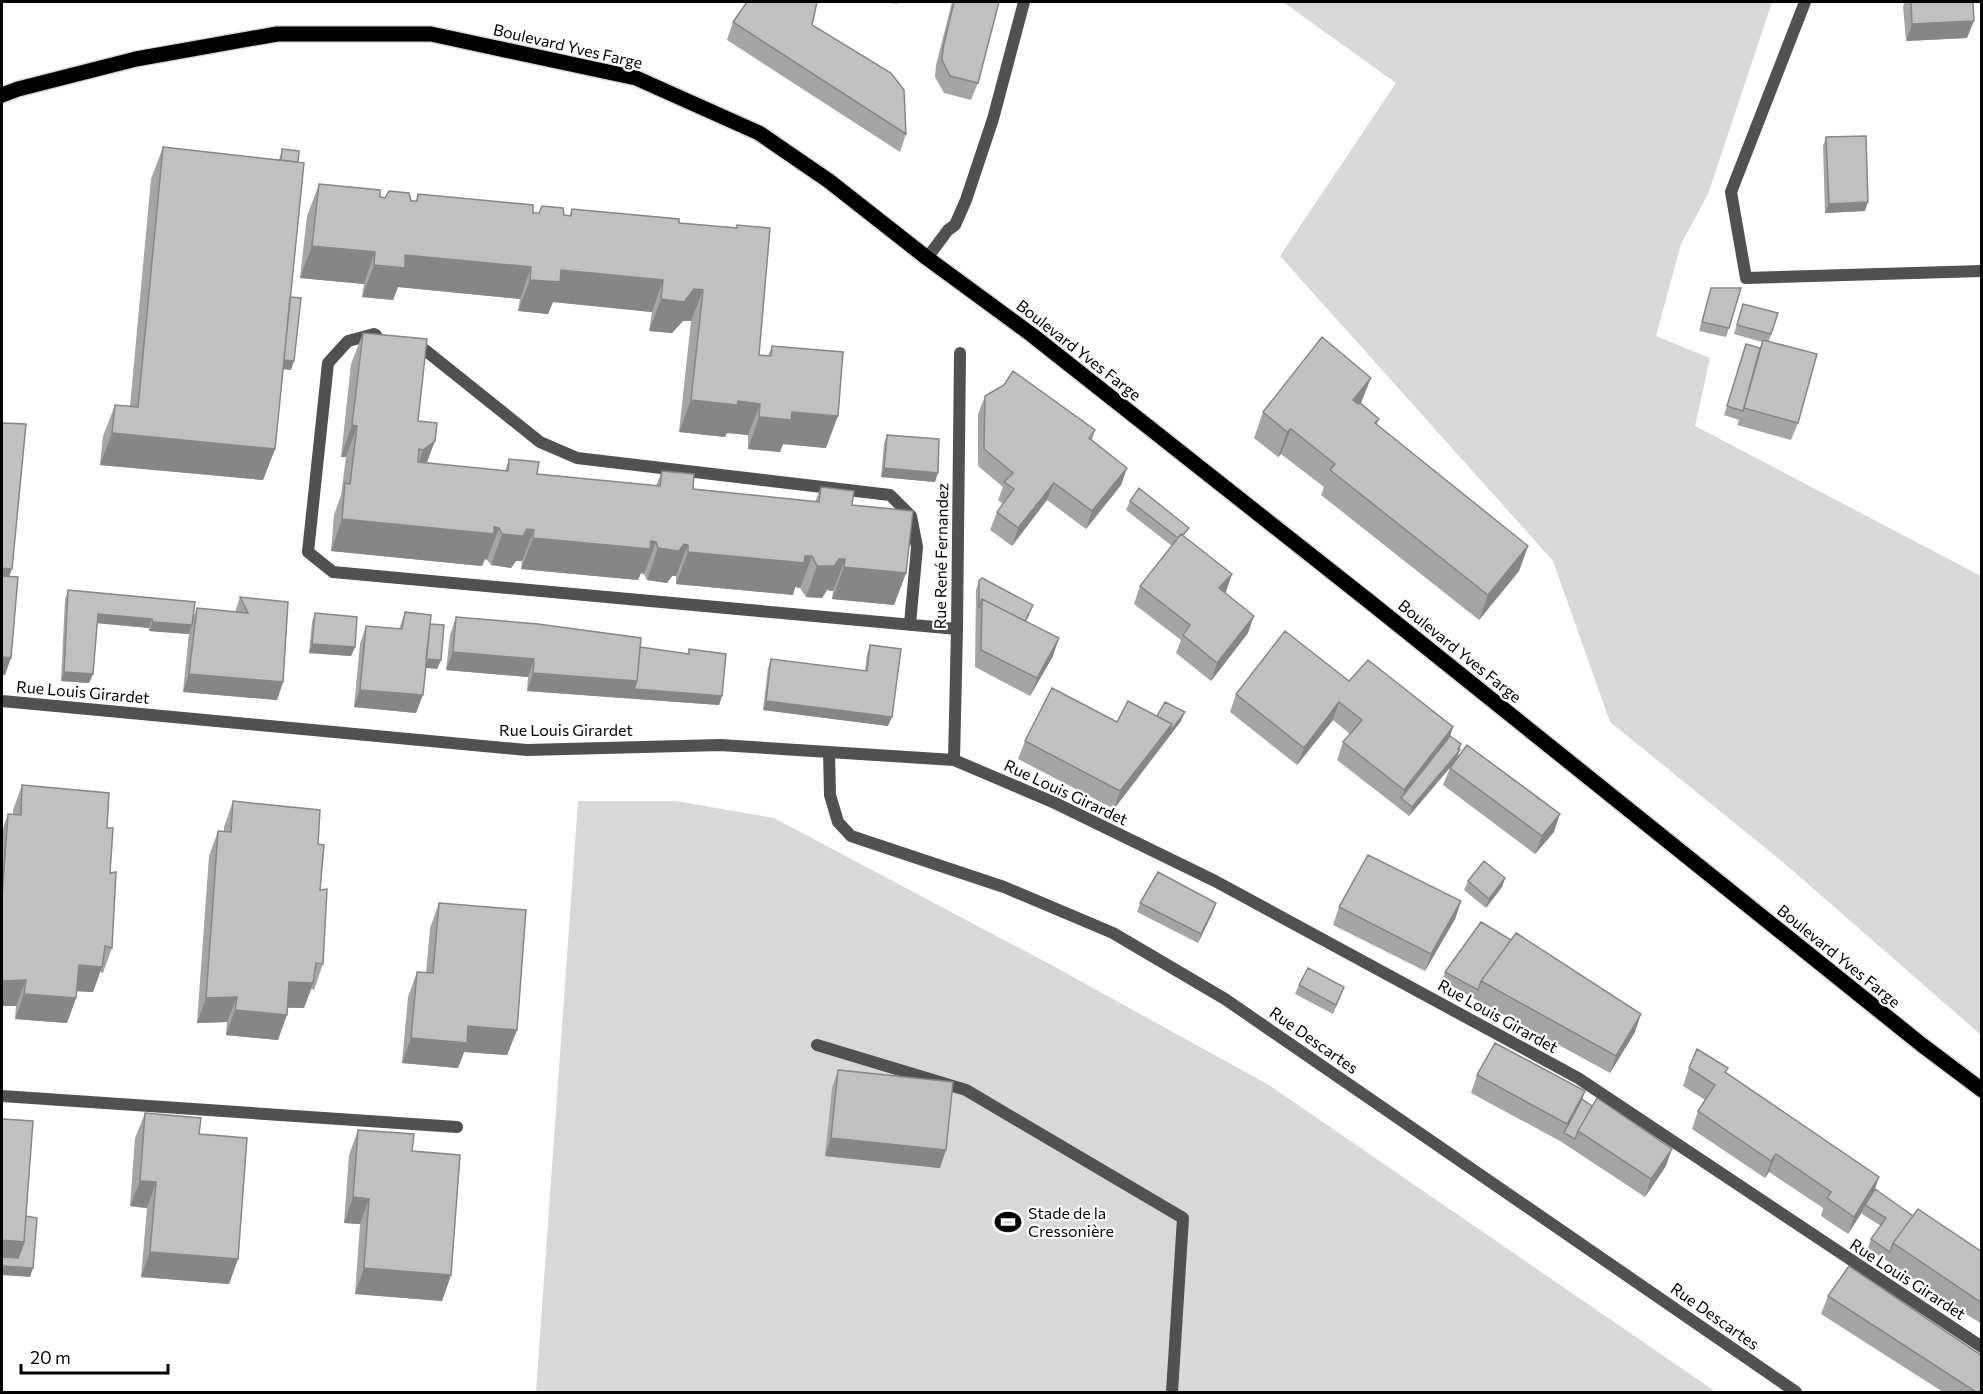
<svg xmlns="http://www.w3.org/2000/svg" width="1983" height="1394" viewBox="0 0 1983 1394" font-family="Commissioner,sans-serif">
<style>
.green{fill:#d8d8d8}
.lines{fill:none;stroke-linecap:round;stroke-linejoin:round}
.primary-casing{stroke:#dbdbdb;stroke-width:18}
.lane{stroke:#515151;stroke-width:12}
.street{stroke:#515151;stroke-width:12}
.primary{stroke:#000;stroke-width:15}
.wall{fill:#a5a5a5}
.shaded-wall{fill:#868686}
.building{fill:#c0c0c0;stroke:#868686;stroke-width:1.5}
.labels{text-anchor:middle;stroke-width:4.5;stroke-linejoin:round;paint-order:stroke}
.street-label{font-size:16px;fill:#000;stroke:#fff}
.poi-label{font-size:16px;fill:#000;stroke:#fff;text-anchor:start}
</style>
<rect width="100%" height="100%" fill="#fff"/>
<path class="green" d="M1283,2H1772L1708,194L1681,244L1656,336L1710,358L1695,426L1981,576V1035L1784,863L1610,722L1553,561L1280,256L1396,83Z
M578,801H676L774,818L1055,967L1269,1085L1716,1392H536Z"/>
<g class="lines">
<g class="primary-casing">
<path id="primary" d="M2,95L18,89L136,59L277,34H431L636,78L759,133L829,181L927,258L1032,335L1370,602L1922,1045L1982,1090"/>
</g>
<path class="lane" d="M376,335L374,334L348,341L328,363L308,552L333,572L957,629
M410,345L425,350L540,442L577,458L890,495L911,516L917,547L910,624
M817,1045L966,1090L1183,1218L1172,1392"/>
<path class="street" d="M1805,2L1731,192L1746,278L1982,271
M927,258L948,230L955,225L966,200L993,119L1024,2
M2,701L527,750L720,745L954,760L1055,803L1215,881L1578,1078L1982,1347
M829,752L830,795L838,822L851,836L1004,887L1113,933L1225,999L1796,1392
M954,760L957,629L960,353
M2,1096L457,1127"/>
<use href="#primary" class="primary"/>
</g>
<path class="wall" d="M886,2H898L897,4Z
M952,2H999L978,83L971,100L944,93L935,77L936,65Z
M1905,2H1973L1967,38L1906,41L1903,6Z
M733,22L812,25L906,134L900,152L727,40Z
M1826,137L1865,211L1825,213L1823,146Z
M163,147L279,160L282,149L290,297L291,370L283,369L275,449L263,480L100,465L103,436L115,405L130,406L151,179Z
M319,184L380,197L416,201L418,194L533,213L569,216L572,209L679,223L736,228L737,225L759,355L768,356L772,346L826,448L783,444L780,452L748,449V435L727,433L725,437L679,432L691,321H683L672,333L649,331L652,312L553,302L548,314L518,311L520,299L398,287L393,300L362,297L364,284L300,278L307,216Z
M1711,288L1729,328L1726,337L1699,331Z
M1743,304L1778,313L1769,341L1798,423L1791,440L1737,425L1739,420L1724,415L1746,344L1760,348L1762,342L1734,334Z
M363,333L418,421L427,463L505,471L509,459L537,474L656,486L662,471L693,489L815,502L821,487L852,505L906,573L894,605L832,599L833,591L827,590L822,598L806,597L800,588L795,587L793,595L676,584V576H672L667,583L647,580L644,574L641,573L638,580L521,569L522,561H516L511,568L491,565L487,560L485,559L482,566L331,551L334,515L341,495L346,457H341L351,364Z
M985,396L1095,430L1092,440L1127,468L1121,485L1086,529L1047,500L1012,546L990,530L997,512L1003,504L998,500L1003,487L978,466V414Z
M1361,403L1379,419L1377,425L1528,546L1519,571L1479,620L1321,495L1324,487L1281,454L1278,457L1254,438L1263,412Z
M887,435L935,482L881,477L884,444Z
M1130,501L1185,537L1226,592L1225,593L1248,633L1211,681L1176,653L1181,640L1134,604L1140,586L1172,546L1126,510Z
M979,581L1030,614L1026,622L1053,656L1030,696L975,667L976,590Z
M68,590L193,618L197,608L235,612L240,597L283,682L277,700L183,692L189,633V634L149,631V628L97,623L93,674L89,683L61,681L65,599Z
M405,612L430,624L441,660L437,669L426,668L416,713L354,707L360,644L366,626L399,629Z
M315,613L355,647L351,656L309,653L312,622Z
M456,617L640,647L688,654L689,649L722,696L719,705L527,691L528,677L446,670L450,635Z
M870,645L888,726L763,710L768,668L771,659L865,671L867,654Z
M1349,681L1453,727L1450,736L1461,744L1457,758L1554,832L1535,854L1443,785L1450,768L1454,763L1409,816L1337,760L1343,742L1350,734L1333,720L1297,765L1230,712L1236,694Z
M1181,721L1114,809L1018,759L1025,741L1117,722Z
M22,785L107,828L112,948L103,973L100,972L93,992L77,991L76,998L67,1023L15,1019L16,1006H2V831L8,814L13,815V810Z
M233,801L318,844L323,964L314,990L311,989L304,1008H287L278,1040L226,1035L227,1022L197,1023L209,856L218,831H224V827Z
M1505,878L1502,887L1486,908L1464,890L1468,881Z
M1461,901L1455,919L1425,971L1333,925L1339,907Z
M439,903L517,1030L507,1055L464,1052L458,1068L402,1063L408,997L417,972L426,973L430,928Z
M1140,903L1213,912L1198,943L1137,912Z
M1511,940L1635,1032L1610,1073L1442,981L1445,972Z
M1299,985L1341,996L1333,1014L1295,994Z
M1689,1068L1726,1072L1875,1190L1913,1216L1982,1252V1324L1959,1310L1868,1248L1871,1239L1881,1226L1862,1214V1212L1848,1234L1821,1216L1823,1208L1769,1172L1765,1178L1692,1129L1698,1111L1705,1100L1683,1086Z
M838,1070L940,1168L825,1156L832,1088Z
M1477,1075L1585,1091L1582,1100L1666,1166L1645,1197L1560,1141L1471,1093Z
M145,1113L199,1134L238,1259L229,1284L141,1277L147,1208L130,1206L135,1138Z
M358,1130L412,1151L451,1275L442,1301L355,1294L360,1224L344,1223L349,1155Z
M1828,1296L1982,1392H1943L1821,1314Z"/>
<path class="shaded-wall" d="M1974,21L1967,38L1906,41L1912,24Z
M1868,202L1865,211L1825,213L1829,204Z
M312,246L375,252L364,284L300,278Z
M405,255L531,267L520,299L398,287L393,300L362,297L374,265Z
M561,270L663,280L652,312L553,302L548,314L518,311L530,280Z
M694,289L703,290L691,321H683L672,333L649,331L661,299Z
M278,359L294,361L291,370L275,368Z
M1371,378L1361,403L1344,425L1353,400Z
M691,400L738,401L760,404L748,435L727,433L725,437L679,432Z
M792,412L838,416L826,448L783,444L780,452L748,449L759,417Z
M352,425L357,426L346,457H341Z
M1291,429L1281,454L1278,457L1287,432Z
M112,433L275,449L263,480L100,465Z
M435,441L423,473L412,482L423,450Z
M884,468L938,473L935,482L881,477Z
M1127,468L1121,485L1086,529L1092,511Z
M1054,483L1047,500L1012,546L1018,528Z
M342,519L499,528L487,560L485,559L482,566L331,551Z
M527,529L534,530L522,561H516L511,568L491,565L502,534Z
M533,538L651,541L656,542L644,574L641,573L638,580L521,569Z
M684,544L688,545L676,576H672L667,583L647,580L658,548Z
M1528,546L1519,571L1479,620L1488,595Z
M688,552L805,556H812L800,588L795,587L793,595L676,584Z
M839,559H845L833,591L827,590L822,598L806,597L817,566Z
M844,567L906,573L894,605L832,599Z
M2,568L12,569L3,594H2Z
M1232,574L1226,592L1213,605L1219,588Z
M98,614L152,619L149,628L95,623Z
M1254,616L1248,633L1211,681L1217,663Z
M153,622L192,625L189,634L149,631Z
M1059,638L1053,656L1030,696L1037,678Z
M312,644L355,647L351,656L309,653Z
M453,652L534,659L528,677L446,670Z
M2,657L11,658L5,675H2Z
M424,658L441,660L437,669L421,667Z
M64,672L93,674L89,683L61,681Z
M533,673L637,681L722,696L719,705L527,691Z
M189,674L283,682L277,700L183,692Z
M360,690L423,695L416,713L354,707Z
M766,701L892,717L888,726L763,710Z
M1339,702L1333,720L1297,765L1304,748Z
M1185,712L1181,721L1114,809L1120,791L1172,724Z
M1453,727L1447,745L1401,798L1404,790Z
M1461,744L1457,759L1409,816L1412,807Z
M1560,814L1554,832L1535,854L1542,836Z
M1505,878L1502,887L1486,908L1489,899Z
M1461,901L1455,919L1425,971L1431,954Z
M1216,903L1213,912L1198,943L1201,934Z
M79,965L102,967L93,992L70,991Z
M26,980L16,1006H2V981Z
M289,982L313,983L304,1008L280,1007Z
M24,994L76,998L67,1023L15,1019Z
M237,997L227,1022L197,1023L206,998Z
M235,1010L287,1015L278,1040L226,1035Z
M1641,1014L1635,1032L1610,1073L1616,1056Z
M468,1026L517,1030L507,1055L464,1052L458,1068L402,1063L411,1038Z
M1585,1091L1579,1108L1564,1133L1567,1124Z
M831,1138L946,1150L940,1168L825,1156Z
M1672,1149L1666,1166L1645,1197L1651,1179Z
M1776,1154L1769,1172L1765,1178L1771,1161Z
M1879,1177L1873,1195L1865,1205L1862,1212L1848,1234L1854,1217Z
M140,1181L156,1182L147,1208L130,1206Z
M353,1197L369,1199L360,1224L344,1223Z
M2,1240L24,1242L33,1268L30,1277L2,1275Z
M150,1252L238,1259L229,1284L141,1277Z
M364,1268L451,1275L442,1301L355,1294Z"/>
<path class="building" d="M747,2H817L812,25L891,73L904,90L906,134L733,22Z
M954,2H999L978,83L950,76L942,60L943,48Z
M1911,2H1973L1974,21L1912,24Z
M1866,136L1868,202L1829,204L1826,137Z
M163,147L304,163L275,449L112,433L115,405L138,407Z
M282,149L299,151L298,162L281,160Z
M319,184L380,190V197L385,198L389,191L409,193L411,201H417L418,194L533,205V213H539L542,206L563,208L564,215L571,216L572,209L679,219V223L737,228V225L770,228L759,355L771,356L772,346L843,352L838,416L792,412L791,420L759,417L760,404L738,401L737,405L691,400L703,290L694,289L684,302L661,299L663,280L561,270L560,282L530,280L531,267L405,255V268L374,265L375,252L312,246Z
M1711,288H1741L1729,328L1702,322Z
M290,297L301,298L294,361L284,360Z
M1743,304L1778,313L1771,334L1737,325Z
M363,333L427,339L418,421L437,423L435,441L423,450L419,449L418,462L508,471L509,459L539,462L537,474L660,486L662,471L694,474L693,489L819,502L821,487L854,491L852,505L913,511L906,573L844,567L845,559H839L834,566H817L812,556H805L804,563L688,552V545L684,544L679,551L658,548L656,542L651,541L650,549L533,538L534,530L527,529L523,536L502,534L499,528L494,527V534L342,519L345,483L350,484L357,426L352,425Z
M1322,337L1371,378L1353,400L1358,404L1360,403L1379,419L1375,423L1528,546L1488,595L1330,470L1335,464L1291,429L1287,432L1263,412Z
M1763,340L1817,354L1798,423L1744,408Z
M1746,344L1760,348L1743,411L1727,406Z
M1013,371L1095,430L1089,438L1127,468L1092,511L1054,483L1018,528L997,512L1014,489L1004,482L1013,473L984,449L985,396L1004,385Z
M2,423L26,424L12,569L2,568Z
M887,435L939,439L938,473L884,468Z
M1139,488L1189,528L1183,535L1181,534L1178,538L1130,501Z
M1181,534L1232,574L1219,588L1254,616L1217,663L1183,635L1190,625L1140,586Z
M2,576L18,577L11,658L2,657Z
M982,578L1033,605L1025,621L982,599L979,608V581Z
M68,590L195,602L192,625L153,622L152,619L98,614L93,674L64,672Z
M240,597L288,602L283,682L189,674L197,608L248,613Z
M982,599L1059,638L1037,678L981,650Z
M405,612L431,615L423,695L360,690L366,626L402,629Z
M315,613L357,617L355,647L312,644Z
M456,617L538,624L641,638L637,681L533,673L534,659L453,652Z
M430,624L444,625L441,660L426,659Z
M1285,631L1349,681L1368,660L1453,727L1404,790L1343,742L1362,720L1339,702L1304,748L1236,694Z
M870,645L901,649L892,717L766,701L771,659L867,671Z
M640,647L689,654V649L726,654L722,696L634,689L637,681Z
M1052,688L1117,722L1128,701L1172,724L1120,791L1025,741Z
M1165,702L1185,712L1169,733L1172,724L1157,716Z
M1450,736L1461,744L1458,749L1460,750L1412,807L1401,798Z
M1467,745L1560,814L1542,836L1450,768Z
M22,785L109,793L107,828H113L110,873L116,872L112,948L105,946L102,967L79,965L76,998L24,994L26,980L2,981V896L8,814L21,815Z
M233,801L320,810L318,844L324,845L320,890L327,889L323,964L316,963L313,983L289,982L287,1015L235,1010L237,997L206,998L218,831L231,832Z
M1368,855L1461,901L1431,954L1339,907Z
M1484,861L1505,878L1489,899L1468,881Z
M1158,872L1216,903L1201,934L1140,903Z
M439,903L526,910L517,1030L468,1026L467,1043L411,1038L417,972L433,973Z
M1481,922L1511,940L1481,981L1478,990L1445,972Z
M1516,933L1641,1014L1616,1056L1481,981Z
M1308,968L1344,987L1336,1005L1299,985Z
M1495,1043L1585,1091L1567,1124L1477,1075Z
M1697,1049L1728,1068L1725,1072L1879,1177L1854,1217L1827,1198L1831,1192L1776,1154L1771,1161L1698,1111L1715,1085L1689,1068Z
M838,1070L953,1082L946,1150L831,1138Z
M1597,1098L1672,1149L1651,1179L1578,1131Z
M1582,1099L1592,1106L1578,1131L1575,1139L1564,1133Z
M145,1113L201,1118L199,1134L247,1138L238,1259L150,1252L156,1182L140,1181Z
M2,1119L33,1121L24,1242L2,1240Z
M358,1130L414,1134L412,1151L460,1155L451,1275L364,1268L369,1199L353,1197Z
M1875,1189L1913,1216L1893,1243L1890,1252L1871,1239L1886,1218L1865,1205Z
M1918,1209L1982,1252V1303L1893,1243Z
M26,1216L37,1218L33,1268L2,1266V1257L18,1258L24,1242Z
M1849,1266L1982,1356V1392H1976L1828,1296Z"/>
<defs>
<g id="stadium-bare" transform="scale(2.07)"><path d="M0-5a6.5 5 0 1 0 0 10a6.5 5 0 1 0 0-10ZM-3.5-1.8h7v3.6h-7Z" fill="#000" stroke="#fff" stroke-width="2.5" paint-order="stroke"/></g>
</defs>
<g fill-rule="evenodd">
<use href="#stadium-bare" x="1008" y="1222"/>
</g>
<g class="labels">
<g class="street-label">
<text transform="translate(568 46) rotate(13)" y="6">Boulevard Yves Farge</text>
<text transform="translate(1079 350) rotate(38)" y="6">Boulevard Yves Farge</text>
<text transform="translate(941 556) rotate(-89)" y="6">Rue René Fernandez</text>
<text transform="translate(1460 651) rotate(39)" y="6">Boulevard Yves Farge</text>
<text transform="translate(83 692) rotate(5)" y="6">Rue Louis Girardet</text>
<text x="566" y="736">Rue Louis Girardet</text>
<text transform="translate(1066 792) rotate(25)" y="6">Rue Louis Girardet</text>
<text transform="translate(1839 956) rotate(39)" y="6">Boulevard Yves Farge</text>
<text transform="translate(1498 1016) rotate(29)" y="6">Rue Louis Girardet</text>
<text transform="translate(1314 1040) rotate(35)" y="6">Rue Descartes</text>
<text transform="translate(1908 1279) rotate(33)" y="6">Rue Louis Girardet</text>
<text transform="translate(1715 1316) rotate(35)" y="6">Rue Descartes</text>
</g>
<g class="poi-label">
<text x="1028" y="1219">Stade de la<tspan x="1028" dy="18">Cressonière</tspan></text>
</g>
</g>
<rect width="1983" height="1394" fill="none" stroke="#000000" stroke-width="6"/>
<path d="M21 1364v9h147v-9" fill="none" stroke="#000000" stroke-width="3"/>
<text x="30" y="1364" font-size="18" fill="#000000" stroke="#ffffff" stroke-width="4.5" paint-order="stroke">20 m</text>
</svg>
